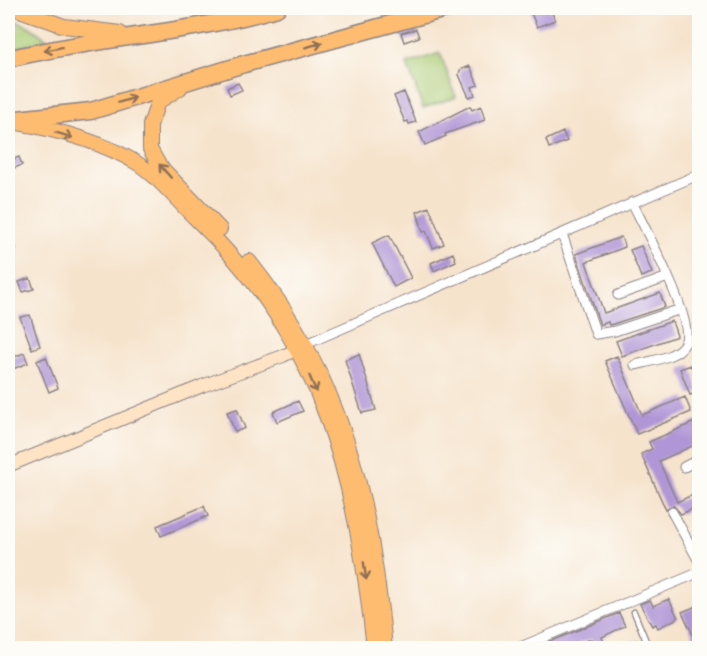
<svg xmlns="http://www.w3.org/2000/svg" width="707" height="656" viewBox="0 0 707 656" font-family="Pangolin,sans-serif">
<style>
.green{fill:#aacb74;stroke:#667658;stroke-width:1.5}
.building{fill:#b196d7}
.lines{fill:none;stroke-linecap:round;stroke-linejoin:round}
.lane-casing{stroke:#8c8284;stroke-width:7}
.street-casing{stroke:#8c8284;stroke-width:11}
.secondary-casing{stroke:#8c8284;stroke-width:14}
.primary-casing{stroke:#8c8284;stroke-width:16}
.highway-casing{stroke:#8c8284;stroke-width:19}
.lane{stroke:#fff;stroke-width:4.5}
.street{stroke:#fff;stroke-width:9}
.secondary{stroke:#fee4c5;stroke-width:12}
.primary{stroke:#fdbc6f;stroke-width:14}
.highway{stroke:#fdbc6f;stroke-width:16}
.oneway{stroke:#906f55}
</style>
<rect width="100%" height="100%" fill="#fdfcf7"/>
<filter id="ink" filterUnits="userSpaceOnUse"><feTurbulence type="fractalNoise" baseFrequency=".0167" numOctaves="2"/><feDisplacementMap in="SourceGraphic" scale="12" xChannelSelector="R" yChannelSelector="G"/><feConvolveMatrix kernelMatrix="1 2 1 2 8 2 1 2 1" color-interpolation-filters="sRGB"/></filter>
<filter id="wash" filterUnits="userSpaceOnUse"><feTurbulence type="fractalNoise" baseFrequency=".008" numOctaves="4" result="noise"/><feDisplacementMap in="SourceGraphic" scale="24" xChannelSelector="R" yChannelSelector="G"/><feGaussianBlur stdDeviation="1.35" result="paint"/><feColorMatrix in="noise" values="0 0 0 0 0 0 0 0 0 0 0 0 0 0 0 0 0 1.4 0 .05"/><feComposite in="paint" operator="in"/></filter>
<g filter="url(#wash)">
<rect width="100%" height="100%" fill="#f6e3cc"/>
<path class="green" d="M8,17L30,27L47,39L13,49L8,41Z
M440,53L456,97L423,108L407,64Z"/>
<g id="blocks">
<path class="building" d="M538,8H550L555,20L537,27L530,11Z
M416,29L419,37L404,42L401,33Z
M470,66L478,85L472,87L475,95L469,97L459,75L460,70Z
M238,83L242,90L230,95L227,88Z
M404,92L416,122L409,124L408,121L405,122L394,96Z
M470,106L472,110L481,106L485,120L445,134L446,136L425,145L419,132Z
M563,132L567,141L549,148L546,140Z
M19,157L22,165L9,170L8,161Z
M429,207L444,244L433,248L426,231L423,232L417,212Z
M389,235L411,278L394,287L372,243Z
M621,237L625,247L586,262L604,313L660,293L665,307L613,324L609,325L608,322L600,325L576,254Z
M641,246L652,273L641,277L630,250Z
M453,253L456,261L434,271L431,263Z
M30,278L34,289L23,292L19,282Z
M30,315L40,346L32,349L20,317Z
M672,321L677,336L622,356L616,341Z
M24,353L28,363L8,371V359Z
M359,354L376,410L362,413L345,360Z
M617,356L642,415L685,397L691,412L637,434L605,361Z
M46,357L58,388L49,392L37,361Z
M691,365L699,392L690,395L680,369Z
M298,401L303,411L277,422L273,412Z
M237,409L245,428L235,432L227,412Z
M699,420V443L659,461L677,502L699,492V506L681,514L673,505L666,510L641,454L652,449L649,442Z
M204,506L208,516L161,536L157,526Z
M669,599L678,618L658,628L656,624L652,626L640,604L650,600L653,606Z
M699,605V648L682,612Z
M619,613L625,626L602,637L606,647L596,648L591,639L578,644L580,648H543L542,645Z
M637,640L640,648H615Z"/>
</g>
</g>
<g filter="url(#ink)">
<use href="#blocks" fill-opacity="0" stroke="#8c8284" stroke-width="1.5"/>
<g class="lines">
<g class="lane-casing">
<path id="lane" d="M8,226L13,248
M634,612L649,648"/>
</g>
<g class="street-casing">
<path id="street" d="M632,202C643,225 696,323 685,343C677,358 650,361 635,365
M562,234L596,334L615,331L681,309
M618,295L668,277
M306,344L700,174
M684,467L700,459
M672,512L700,563
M518,648L700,572"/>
</g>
<g class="secondary-casing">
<path id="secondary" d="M8,466L202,386L283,356L303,346"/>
</g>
<g class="primary-casing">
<path id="primary" d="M14,8L64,26L120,33
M180,88L158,102L150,125V149L159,165L220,229
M13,122C54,129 101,141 137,163C157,175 179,203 196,219C325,342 355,478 374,648
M249,261C345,380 371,500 385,648"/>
</g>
<g class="highway-casing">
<path id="highway" d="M8,59C97,37 189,34 277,8
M8,120L91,111L244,64L449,8"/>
</g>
<use href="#lane" class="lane"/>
<use href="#street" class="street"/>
<use href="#secondary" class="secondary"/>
<use href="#primary" class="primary"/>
<use href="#highway" class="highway"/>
</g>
<defs><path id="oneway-shaft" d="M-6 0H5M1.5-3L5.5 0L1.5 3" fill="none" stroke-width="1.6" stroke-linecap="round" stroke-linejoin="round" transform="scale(1.5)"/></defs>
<g class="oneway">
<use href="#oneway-shaft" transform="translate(314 45) rotate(-15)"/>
<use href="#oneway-shaft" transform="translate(53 49) rotate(168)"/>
<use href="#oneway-shaft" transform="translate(127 100) rotate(-17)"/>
<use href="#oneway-shaft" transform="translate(64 135) rotate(17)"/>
<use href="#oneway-shaft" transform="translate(165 171) rotate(-131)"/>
<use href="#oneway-shaft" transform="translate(313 384) rotate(66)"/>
<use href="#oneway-shaft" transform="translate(365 571) rotate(82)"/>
</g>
</g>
<rect width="707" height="656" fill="none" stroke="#fdfcf7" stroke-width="30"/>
</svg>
